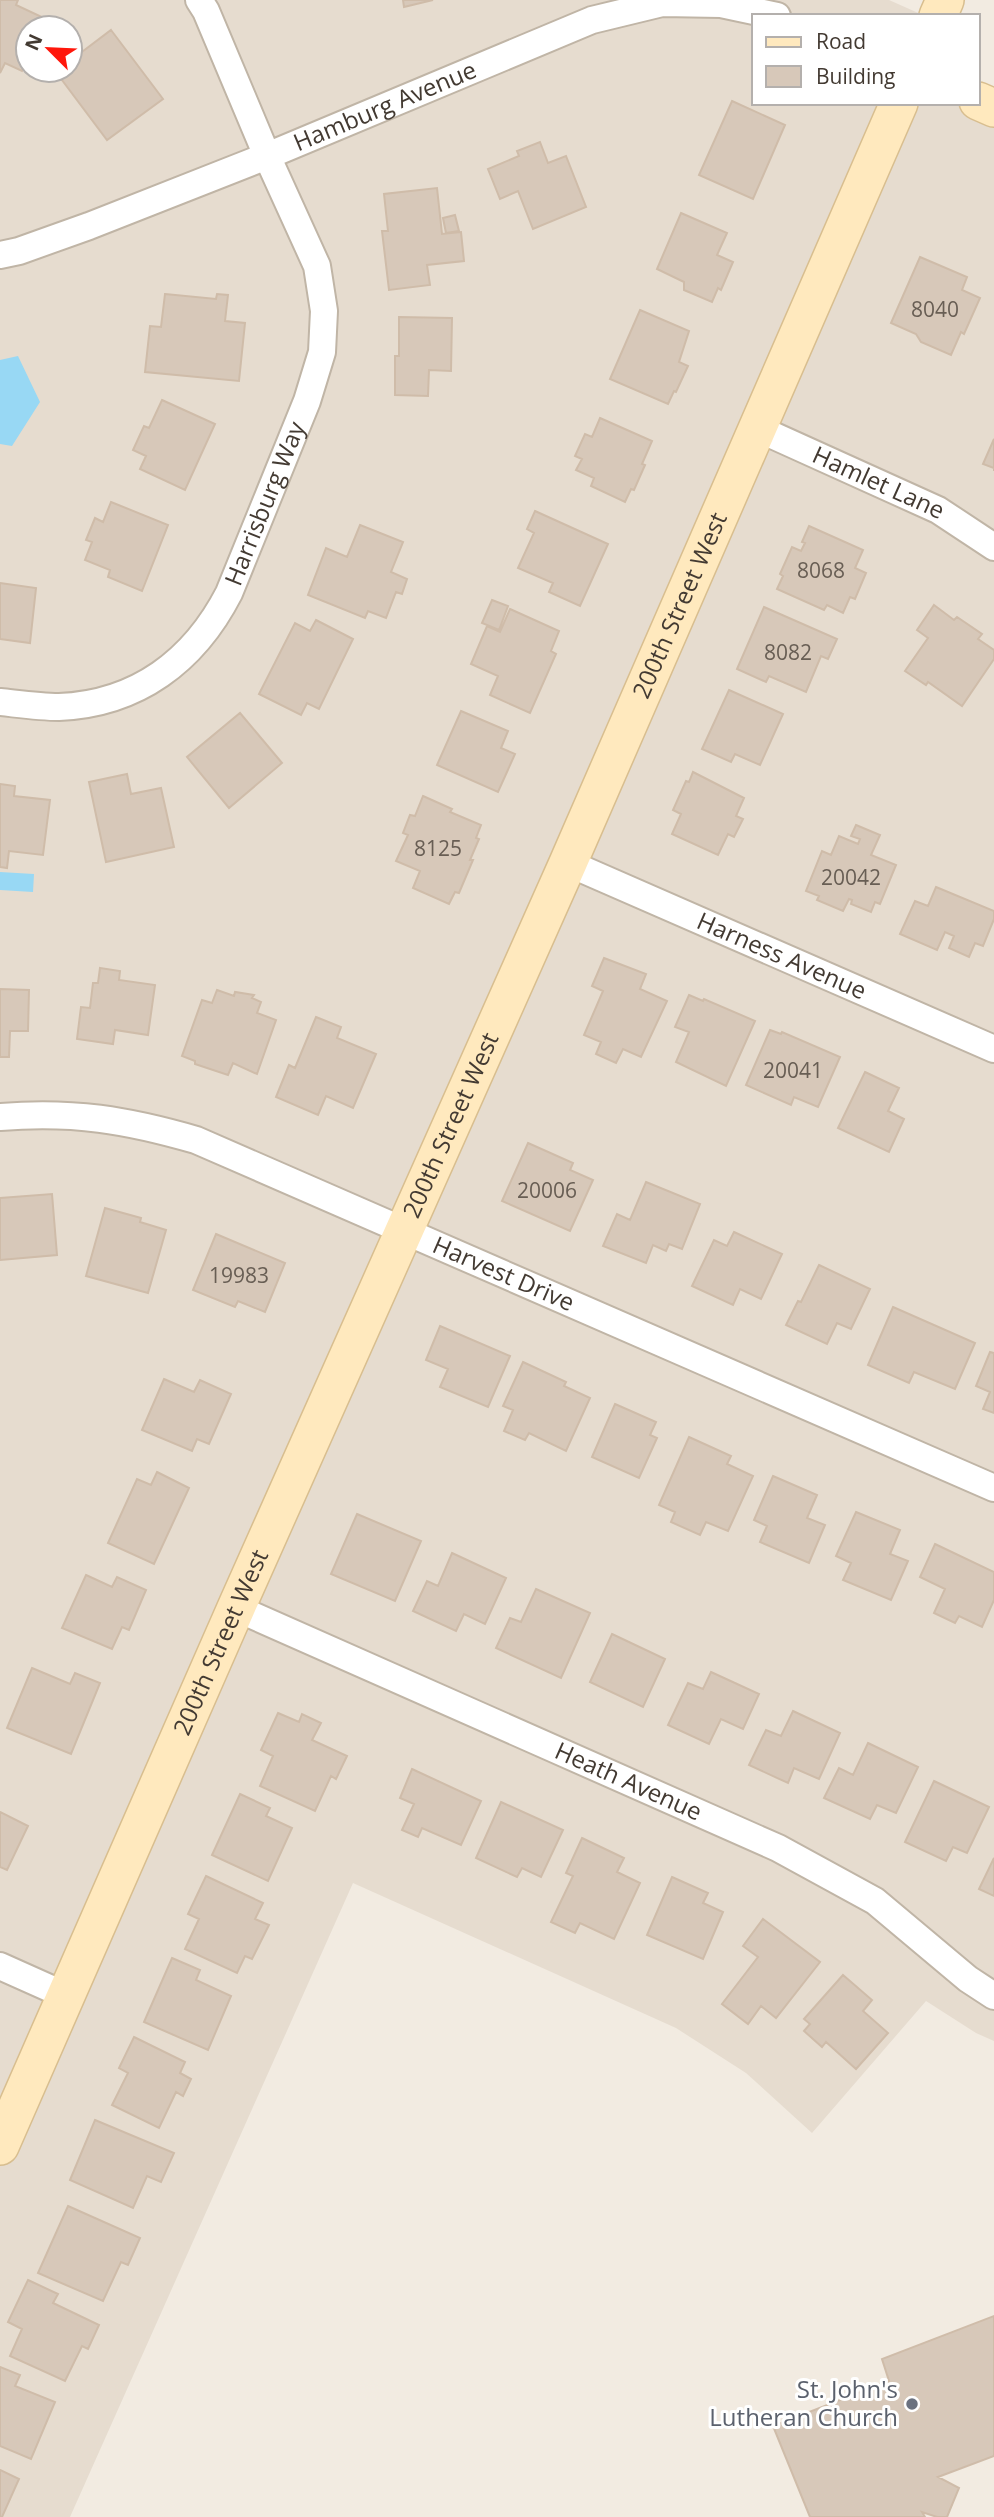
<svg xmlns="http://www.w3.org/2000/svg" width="994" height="2517" viewBox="0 0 994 2517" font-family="'Open Sans',sans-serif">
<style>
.residential{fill:#e6dccf;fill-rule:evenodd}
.water{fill:#98d8f4}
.building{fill:#d7c8b9;stroke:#cfbca9;stroke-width:2}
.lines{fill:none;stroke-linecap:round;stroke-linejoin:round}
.street-casing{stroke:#c0b5a6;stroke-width:30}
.secondary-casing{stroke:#d8be8f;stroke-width:40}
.street{stroke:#fff;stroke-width:26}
.secondary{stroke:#ffe9be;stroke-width:37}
.worship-dot{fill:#6b7280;stroke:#fff;stroke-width:2.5}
.labels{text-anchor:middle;stroke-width:6;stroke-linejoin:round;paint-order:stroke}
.number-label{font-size:21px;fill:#685e54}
.street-label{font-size:24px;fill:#433a32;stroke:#fff}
.worship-label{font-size:24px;fill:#5b616d;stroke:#fff;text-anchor:end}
</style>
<rect width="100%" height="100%" fill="#f2ebe1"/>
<path class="residential" d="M0,0H889L925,16H754V103H978L994,108V2041L976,2033L926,2001L812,2133L746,2073L676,2028L353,1883L70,2517H0ZM28,28H70V70H28Z"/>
<path class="water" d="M18,356L40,402L12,446L0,444V360Z
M0,872L34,874L33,892L0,890Z"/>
<path class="building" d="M0,0H18L16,5L46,19L42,28H28V57L22,71L5,63L0,73Z
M403,0H433L404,7Z
M111,30L163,99L107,140L56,72L70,70V61Z
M732,101L785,125L753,199L699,175Z
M540,142L548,163L566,156L586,207L533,229L518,191L500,199L488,169L519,156L517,151Z
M437,188L442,234L461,232L464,261L427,265L430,285L389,290L382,231H388L384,194Z
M681,213L727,233L717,255L733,262L721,290L718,288L712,302L684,290V282L657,269Z
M455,215L459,231L446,233L443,218Z
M920,257L967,277L962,290L980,298L964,334L961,332L951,355L921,342L916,334L891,323Z
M165,294L216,299L217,294L228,295L225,321L245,323L239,381L145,372L150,326L161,327Z
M640,310L689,331L679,362L688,366L676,392L674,391L668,404L610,379Z
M399,317L452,318L451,371L429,370L428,396L395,395V356H399Z
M162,400L215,424L185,490L140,469L146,456L133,450L144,426L149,428Z
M600,418L652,441L642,464L645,465L634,490L631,489L625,502L591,486L594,478L576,470L582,459L575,456L585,434L592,437Z
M994,439V471V468L983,464Z
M111,502L168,525L142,591L108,577L110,570L85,560L92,542L86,540L95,518L103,522Z
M535,511L608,544L580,606L549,592L553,583L518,568L534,533L527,529Z
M360,525L403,542L391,572L407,579L402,594L396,592L386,618L368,611L365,618L308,595L326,548L347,557Z
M809,526L863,550L855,568L866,573L855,599L850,597L843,613L827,605L824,610L777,589L783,576L780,574L792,547L801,551L805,543L802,542Z
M0,583L36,588L30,643L0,639Z
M492,600L508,606L499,630L482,623Z
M934,605L954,620L957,617L982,634L978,639L994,650V659L962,706L928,682L926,685L905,671L928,638L917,630Z
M764,607L837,639L828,659L821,656L806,692L769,676L766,682L737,669Z
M510,609L559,631L551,651L556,654L530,713L490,695L498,676L471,664L487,626L500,632Z
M316,620L353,639L319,709L307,703L301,715L259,694L295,623L310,631Z
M729,690L783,714L760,765L735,754L731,762L702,749Z
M461,711L508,731L501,748L515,754L498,792L437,765Z
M240,713L282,763L229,808L187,757Z
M693,772L744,798L736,816L743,819L734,837L728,834L718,855L672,834L681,814L673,810L686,781L689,782Z
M127,774L131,794L161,788L174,847L106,862L89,782Z
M0,784L15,786L14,796L50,800L43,855L9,851L7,868L0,867Z
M423,796L452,809L450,812L481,825L476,838L479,839L470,860H473L459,893L455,892L449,904L413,888L420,871L396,861L408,835L403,833L410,815L415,816Z
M856,825L880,835L871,855L896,865L880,904L875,902L871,912L851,904L852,900L849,899L843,911L817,900L819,896L806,891L822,851L831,855L839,836L858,844L860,839L851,836Z
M936,887L994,911V919L983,946L975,943L969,957L949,948L954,936L945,932L937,950L900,934L915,901L928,906Z
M604,958L646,974L640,989L667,1001L641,1057L623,1049L616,1063L596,1054L601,1042L584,1035L603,991L592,986Z
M100,968L120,971L119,980L155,985L148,1035L115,1030L113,1044L77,1039L81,1007L90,1008L93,983H98Z
M0,989L29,990L28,1031H10L9,1057H0Z
M217,990L234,996L235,992L254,995L252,998L261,1002L257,1013L276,1020L257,1074L233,1063L228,1075L195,1064V1061L182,1056L202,1000L212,1003Z
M689,995L703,1001L704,999L755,1021L726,1086L676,1062L689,1032L675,1027Z
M316,1017L341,1027L337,1038L376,1054L353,1108L326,1096L318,1115L276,1097L289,1065L295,1068Z
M770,1030L781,1034L782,1032L840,1057L818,1107L794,1097L791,1105L746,1085Z
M865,1072L899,1088L888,1111L904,1119L889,1152L838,1128Z
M528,1143L573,1163L570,1170L593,1180L570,1231L502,1201Z
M646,1182L700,1204L682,1249L669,1244L666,1251L653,1245L646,1263L603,1246L617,1214L630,1220Z
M52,1194L57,1255L0,1260V1198Z
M105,1208L141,1218L140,1222L166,1230L148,1293L86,1276Z
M734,1232L782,1254L761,1299L740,1289L733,1305L692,1286L714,1240L727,1246Z
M216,1234L285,1263L265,1312L238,1301L235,1307L193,1290Z
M819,1265L870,1289L851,1329L837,1323L827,1344L786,1325L798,1301L801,1302Z
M893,1307L975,1343L955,1389L914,1372L909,1383L868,1365Z
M440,1326L510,1356L488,1407L440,1387L448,1369L426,1360Z
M990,1352L994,1353V1413L983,1409L990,1392L976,1386Z
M523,1362L566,1382L564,1386L590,1398L566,1451L529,1433L525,1440L504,1431L513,1410L503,1406Z
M164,1379L194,1392L200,1380L231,1394L209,1444L197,1439L192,1451L142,1430Z
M615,1404L656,1422L650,1435L657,1438L639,1478L592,1457Z
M689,1437L731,1456L727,1464L753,1476L728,1531L706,1522L700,1535L671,1522L675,1512L659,1505Z
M157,1472L189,1488L154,1564L108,1543L137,1479L151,1485Z
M773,1476L817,1495L807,1518L825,1525L809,1563L760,1542L767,1526L754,1520Z
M856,1512L900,1530L890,1554L908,1561L891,1600L843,1580L851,1563L836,1556Z
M357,1514L421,1541L395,1601L331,1574Z
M935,1544L994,1572V1600L982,1627L959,1616L955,1623L934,1613L945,1589L920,1577Z
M452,1553L506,1578L485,1624L464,1614L456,1631L413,1611L427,1581L438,1586Z
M86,1575L112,1587L117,1577L146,1590L129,1630L122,1627L112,1649L62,1628Z
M536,1589L590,1613L561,1678L496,1648L510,1618L521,1622Z
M612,1634L665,1659L643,1707L590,1682Z
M32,1668L70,1684L75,1673L100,1683L71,1754L7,1728Z
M711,1672L759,1694L743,1729L721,1719L709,1744L668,1725L688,1683L703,1689Z
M793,1711L840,1733L819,1779L794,1768L788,1783L749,1765L766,1730L781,1736Z
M278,1713L299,1722L302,1714L321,1723L312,1740L347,1756L336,1779L331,1776L315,1811L260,1786L273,1756L261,1750Z
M868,1743L918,1767L896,1813L877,1805L870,1819L824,1798L839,1768L853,1775Z
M412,1769L481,1801L461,1845L422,1828L418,1837L402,1830L414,1804L400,1798Z
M934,1781L989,1807L967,1853L953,1847L946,1861L905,1842Z
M240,1794L270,1808L266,1816L292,1828L268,1881L212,1855Z
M501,1802L563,1830L541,1877L522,1868L517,1877L476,1858Z
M0,1812L28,1826L7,1870L0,1867Z
M582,1838L624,1858L617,1872L640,1883L614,1939L580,1923L575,1933L551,1922L573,1876L566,1873Z
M994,1858V1896L979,1889Z
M206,1876L263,1903L255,1919L269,1925L252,1959L245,1956L237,1973L185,1949L199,1919L188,1914Z
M672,1877L708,1893L703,1903L723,1912L703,1959L647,1935Z
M763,1919L820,1962L776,2018L761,2006L748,2024L722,2004L758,1957L743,1946Z
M172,1958L200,1970L196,1980L231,1996L208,2050L144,2022Z
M843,1975L872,2000L863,2011L888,2033L856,2069L826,2042L822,2047L804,2031L810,2024L804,2019Z
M134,2037L185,2062L180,2073L191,2079L183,2096L176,2092L159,2128L112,2105L128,2073L119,2068Z
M95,2120L174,2153L161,2182L147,2176L133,2208L70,2180Z
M68,2206L140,2238L128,2265L121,2262L103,2301L38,2273Z
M28,2280L58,2294L53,2303L99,2325L88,2349L82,2346L65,2381L10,2356L22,2329L8,2322Z
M994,2316V2456L938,2477L959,2488L947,2517H937L922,2512L925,2517H810L773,2426L889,2381L882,2359Z
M0,2367L20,2375L15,2386L55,2402L31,2459L0,2446Z
M0,2470L19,2479L2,2517H0Z"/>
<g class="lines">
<g class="street-casing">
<g id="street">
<path id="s1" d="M0,255L19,251L89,226L267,156L592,20L662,3L721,4L777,16"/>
<path id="s2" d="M759,429L938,510L994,547"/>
<path id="s3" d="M0,702C19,704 39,707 59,707C137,704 194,661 229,593L307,401L322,352L324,311L317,266L267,156L206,11L199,0"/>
<path id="s4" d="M568,863L994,1049"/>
<path id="s5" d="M0,1117C73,1111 127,1120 196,1140L994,1488"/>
<path id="s6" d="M236,1608L778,1848L875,1901L968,1979L994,1996"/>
<path d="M0,1966L67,1996"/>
</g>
</g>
<g class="secondary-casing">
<g id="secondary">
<path d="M938,16L945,0"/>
<path d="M978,101L994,108"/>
<path id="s7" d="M0,2146L236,1608L568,863L899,103"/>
</g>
</g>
<use href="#street" class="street"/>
<use href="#secondary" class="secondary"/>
</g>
<circle class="worship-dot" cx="912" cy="2404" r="7"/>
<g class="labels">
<g class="number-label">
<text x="935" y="317">8040</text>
<text x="821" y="578">8068</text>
<text x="788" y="660">8082</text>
<text x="438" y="856">8125</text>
<text x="851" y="885">20042</text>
<text x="793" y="1078">20041</text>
<text x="547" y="1198">20006</text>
<text x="239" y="1283">19983</text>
</g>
<g class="street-label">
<text dy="8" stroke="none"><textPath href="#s1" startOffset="413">Hamburg Avenue</textPath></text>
<text dy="8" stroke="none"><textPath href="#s2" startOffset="131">Hamlet Lane</textPath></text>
<text dy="8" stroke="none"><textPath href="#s3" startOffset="371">Harrisburg Way</textPath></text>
<text dy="8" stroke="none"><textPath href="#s7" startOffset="1684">200th Street West</textPath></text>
<text dy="8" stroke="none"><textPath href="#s4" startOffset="233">Harness Avenue</textPath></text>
<text dy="8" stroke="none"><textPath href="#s7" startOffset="1116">200th Street West</textPath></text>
<text dy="8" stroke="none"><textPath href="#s5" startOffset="534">Harvest Drive</textPath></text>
<text dy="8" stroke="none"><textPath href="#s7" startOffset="550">200th Street West</textPath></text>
<text dy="8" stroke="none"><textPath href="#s6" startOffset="429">Heath Avenue</textPath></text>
</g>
<g class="worship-label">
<text x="898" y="2398">St. John's<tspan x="898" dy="28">Lutheran Church</tspan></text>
</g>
</g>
<rect x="752" y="14" width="228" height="91" fill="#ffffff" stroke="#b4b0ad" stroke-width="2"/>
<rect x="766" y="37" width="35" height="10" fill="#ffe9be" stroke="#b4b0ad" stroke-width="2"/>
<text x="816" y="49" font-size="21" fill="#433a32">Road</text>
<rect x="766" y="66" width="35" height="21" fill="#d7c8b9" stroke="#b4b0ad" stroke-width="2"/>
<text x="816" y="84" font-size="21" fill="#433a32">Building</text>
<g transform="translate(49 49) rotate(294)"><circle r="33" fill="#ffffff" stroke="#b4b0ad" stroke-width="2"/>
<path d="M0-5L12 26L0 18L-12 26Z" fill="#ff170b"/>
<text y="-10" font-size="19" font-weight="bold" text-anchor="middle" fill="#433a32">N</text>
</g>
</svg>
